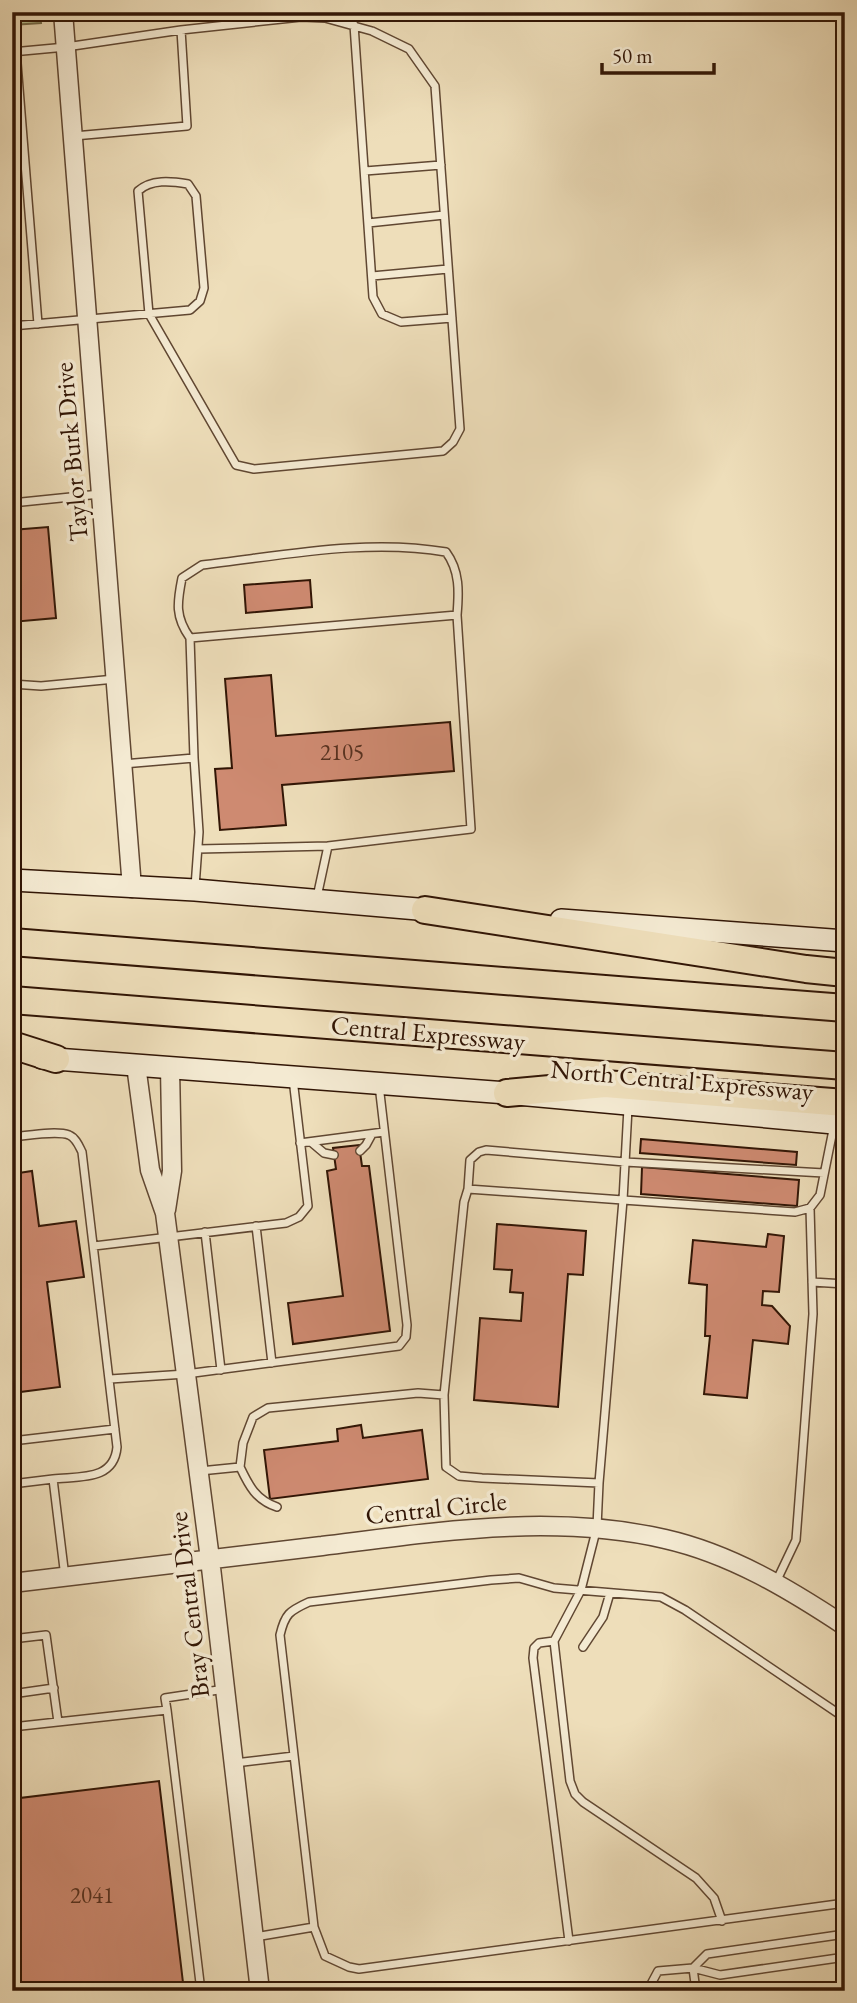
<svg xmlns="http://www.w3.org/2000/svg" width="857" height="2003" viewBox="0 0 857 2003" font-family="'EB Garamond',serif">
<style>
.green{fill:#b8c190;stroke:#746b4a;stroke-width:2}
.building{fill:#ce8a71;stroke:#311505;stroke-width:2}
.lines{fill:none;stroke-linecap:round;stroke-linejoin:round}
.service-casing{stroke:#604732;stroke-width:10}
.tertiary-casing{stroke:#604732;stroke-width:21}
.secondary-casing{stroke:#311505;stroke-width:24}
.motorway-casing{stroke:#311505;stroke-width:30}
.service{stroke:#f4ead2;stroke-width:7}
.tertiary{stroke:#f4ead2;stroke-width:18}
.secondary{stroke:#f4ead2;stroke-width:21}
.motorway{stroke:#eedeba;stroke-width:26}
.labels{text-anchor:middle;stroke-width:7;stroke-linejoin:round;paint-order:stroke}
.number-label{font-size:23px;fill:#583220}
.street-label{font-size:26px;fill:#311505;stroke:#f4ead2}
</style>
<rect width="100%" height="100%" fill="#eedeba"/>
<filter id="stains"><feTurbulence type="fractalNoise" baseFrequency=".00286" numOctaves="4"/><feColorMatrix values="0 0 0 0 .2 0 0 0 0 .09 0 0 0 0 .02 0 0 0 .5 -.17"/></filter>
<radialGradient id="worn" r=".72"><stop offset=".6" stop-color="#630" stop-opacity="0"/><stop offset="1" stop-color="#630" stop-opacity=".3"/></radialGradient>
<path class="green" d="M12,12H40L41,23L12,25Z"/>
<path class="building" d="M48,527L56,618L12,622V530Z
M310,580L312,607L246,613L244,585Z
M271,675L276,736L450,722L454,771L282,785L286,825L220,830L215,769L232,768L225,679Z
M641,1139L797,1152L796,1165L640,1153Z
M359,1145L362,1166H369L390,1331L293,1344L288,1303L343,1296L327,1171L336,1169L333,1148Z
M642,1167L799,1180L797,1206L641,1194Z
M32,1171L39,1226L76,1221L84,1277L47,1282L60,1387L12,1393V1174Z
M836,1181L845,1182V1195L836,1194Z
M497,1224L586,1231L583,1275L568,1274L558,1407L474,1400L480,1318L521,1321L523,1293L510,1292L512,1270L494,1269Z
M768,1234L784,1236L779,1292L763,1291L762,1305L772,1306L790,1326L788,1344L753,1340L747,1398L704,1394L710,1336H705L707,1285L689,1283L693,1240L766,1247Z
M361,1425L363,1438L422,1430L428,1479L270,1499L264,1450L338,1441L337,1429Z
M842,1455H845V1482H840Z
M838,1495L845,1496V1523L837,1522Z
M159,1781L184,1991H12V1799Z
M845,1984V1991H799Z"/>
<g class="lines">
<g class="service-casing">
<path id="service" d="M354,25L373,297L382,314L401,322L452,318
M16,51L38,324
M12,52L66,47L181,30L301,17L325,18L372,31L409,49L435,86L460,429L453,442L443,451L254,469L236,465L149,314L138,191C151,179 171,181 188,184L196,196L204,288L200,301L190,310L12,326
M74,136L187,126L181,30
M365,171L441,165
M368,223L444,215
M372,276L448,269
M12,503L100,494
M190,638C175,617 177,603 182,578L202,565C281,556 366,538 446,552C460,571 459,592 457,615
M12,684L41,686L115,679
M194,758L199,832L195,887
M123,764L194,758L190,638L457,615L471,829L328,846L317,897
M198,849L328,846
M628,1108L623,1200L468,1189L464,1202L444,1395L446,1467L459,1476L482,1478L599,1483L597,1527L581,1590L554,1641L570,1781L575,1794L583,1802L696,1878L714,1898L722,1921
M12,1137C26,1136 56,1130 69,1135C76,1138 79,1146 82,1152L117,1447C114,1481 80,1476 53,1479L65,1577
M311,1142L324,1153L334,1155
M300,1143L384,1132
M360,1151L366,1145L372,1134
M468,1189L470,1160L479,1152L486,1150L625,1162L824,1173
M256,1226L272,1363
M205,1232L221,1370
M94,1246L286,1223L299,1217L308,1206L293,1079
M812,1282L845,1284
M110,1379L186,1374L399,1346L406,1337L407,1325L379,1085
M12,1441L115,1429
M240,1467C249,1486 256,1500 277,1507
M200,1471L240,1467L243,1443L253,1417L268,1408L418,1393L444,1395
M599,1483L623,1200L795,1212L810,1208L820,1195L834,1125
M12,1484L53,1479
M776,1582L796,1540L813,1314L810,1208
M12,1639L46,1635L58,1722
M554,1641L539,1643L534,1648L533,1658L569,1941
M583,1647L603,1617L610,1593
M12,1682L14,1694
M12,1694L54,1688
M167,1710L201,1991
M845,1718L685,1610L661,1597L554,1588L519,1578L491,1580L309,1602C289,1611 285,1614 280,1635L314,1927L325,1956L349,1967L359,1969L845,1903
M12,1727L167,1710L165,1698L225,1689
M235,1763L294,1756
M255,1937L314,1927
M651,1991L650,1986L658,1971L693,1968L720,1975L845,1957
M696,1991L693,1968L707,1954L845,1934"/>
</g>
<g class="tertiary-casing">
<path id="tertiary" d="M63,12L132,888
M136,1065L150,1170L165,1213L210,1559L260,1991
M166,1210L172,1171L170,1068
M12,1583C116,1570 219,1558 322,1546C436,1532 552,1513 665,1539C731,1554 789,1589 845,1626"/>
</g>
<g class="secondary-casing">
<path id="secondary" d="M12,880L195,890L441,911
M561,920L845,941
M42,1058L507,1093L845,1124"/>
</g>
<g class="motorway-casing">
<path id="motorway" d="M425,910L806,969L845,973
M12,942L845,1008
M12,1000L845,1066
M12,1045L56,1059
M507,1093L605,1084L845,1103"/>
</g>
<use href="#service" class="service"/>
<use href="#tertiary" class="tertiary"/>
<use href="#secondary" class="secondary"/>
<use href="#motorway" class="motorway"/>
</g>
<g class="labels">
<g class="number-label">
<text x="342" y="760">2105</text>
<text x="92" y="1903">2041</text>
</g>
<g class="street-label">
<text transform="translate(71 452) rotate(-95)" y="9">Taylor Burk Drive</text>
<text transform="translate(428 1033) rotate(5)" y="9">Central Expressway</text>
<text transform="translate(682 1080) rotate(5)" y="9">North Central Expressway</text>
<text transform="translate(436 1508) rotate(-6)" y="9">Central Circle</text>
<text transform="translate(189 1605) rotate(-97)" y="9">Bray Central Drive</text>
</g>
</g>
<rect width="857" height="2003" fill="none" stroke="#eedeba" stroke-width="42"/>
<rect x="14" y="14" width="829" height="1975" fill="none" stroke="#311505" stroke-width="3.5"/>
<rect x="21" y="21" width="815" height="1961" fill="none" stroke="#311505" stroke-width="2"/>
<path d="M602 63v10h112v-10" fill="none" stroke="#311505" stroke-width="3.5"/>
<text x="612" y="63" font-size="21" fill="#311505" stroke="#f4ead2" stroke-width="5" paint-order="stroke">50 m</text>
<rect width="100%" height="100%" filter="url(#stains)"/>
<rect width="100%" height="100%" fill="url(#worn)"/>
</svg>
